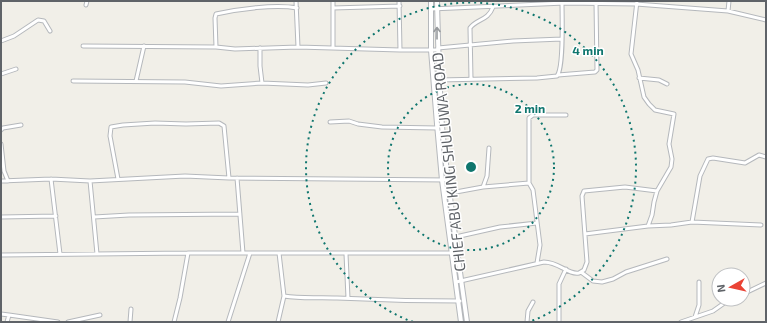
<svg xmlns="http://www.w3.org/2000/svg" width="767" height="323" viewBox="0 0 767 323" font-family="'Exo 2',sans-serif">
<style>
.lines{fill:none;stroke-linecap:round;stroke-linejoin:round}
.minor-casing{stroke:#b5b8bc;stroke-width:5}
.tertiary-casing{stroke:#b5b8bc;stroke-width:6}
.minor{stroke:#fff;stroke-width:3}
.tertiary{stroke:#fff;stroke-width:4}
.oneway{stroke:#979a9d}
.ring{fill:none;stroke:#0f766e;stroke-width:2;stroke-dasharray:2 4}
.labels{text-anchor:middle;stroke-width:3;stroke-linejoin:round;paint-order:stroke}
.street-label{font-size:15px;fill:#5f6368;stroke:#fff}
.centre{fill:#0f766e;stroke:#fff;stroke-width:2}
.ring-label{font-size:12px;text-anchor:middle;font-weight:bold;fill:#0f766e;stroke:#fff;stroke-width:3;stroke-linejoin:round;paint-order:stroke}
</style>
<rect width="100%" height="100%" fill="#f1efe8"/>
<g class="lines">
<g class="minor-casing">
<path id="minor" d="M296,1L298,47
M333,1V48
M399,1L400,50
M637,1L631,54L638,70L644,97L649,104L655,110L674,114L669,144L672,159L671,167L657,191L654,202L652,215L648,226
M86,5L87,1
M333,8L400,6
M431,9L565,3L636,4L728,11L766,20
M728,11L729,1
M1,41L14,36L38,20L44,21L50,31
M83,46L216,47L235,49L298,47L400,50H437
M216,47L215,18L216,14C238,9 275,4 297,8
M260,48V66L262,83
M438,48L513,41L562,39
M1,74L16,69
M558,75L595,72L597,70L596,2
M639,78L659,80L667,84
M471,79L470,28C476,19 488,21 493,7
M439,80L537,78L557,76C564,68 562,16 562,3
M73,81L185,82L221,86L262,83L308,85L326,83
M136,81L144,46
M330,122L349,121L358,124L382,127L437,128
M1,130L3,128L21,125
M1,144L4,171L8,181
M229,178L448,180
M237,178L243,253
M51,179L60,254
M1,181L51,179L90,181L185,176L229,178L224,126L219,123L186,124L155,123L123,125L111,127L110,136L118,179
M90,181L97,254
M529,183V118L533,115H566
M483,187L487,176L489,148
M445,194L483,187L529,183L533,190L540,245L537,263
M1,217L56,216
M94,217L129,215L240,214
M692,222L700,176L708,159L713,158L745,163L759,155L766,157
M585,234L648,226L671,225L692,222L761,225
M451,238L500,227L537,223
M346,254L348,298
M1,255L188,253H457
M581,272L593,281L602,282L613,279L626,272L667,259
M456,282L544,262C559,262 568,275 579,273L584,270L587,262L582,196L584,191L625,187L657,191
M743,294L766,283
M284,296C302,299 319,297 337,298C378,300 419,301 460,301
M1,314L9,315L7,322
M9,315L58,322
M695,317L699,305V282
M68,322L100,315
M130,322L131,309
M174,322L180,298L188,253
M228,322L250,253
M278,322L284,296L279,253
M527,322L528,311L533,302
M559,322V284L566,269
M681,322L713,311L730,299"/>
</g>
<g class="tertiary-casing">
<path id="tertiary" d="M431,1V50L437,124L442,180L461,322
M437,1C438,43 439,84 442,126C448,191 458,257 467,322"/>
</g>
<use href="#minor" class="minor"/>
<use href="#tertiary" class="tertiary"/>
</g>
<defs><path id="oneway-shaft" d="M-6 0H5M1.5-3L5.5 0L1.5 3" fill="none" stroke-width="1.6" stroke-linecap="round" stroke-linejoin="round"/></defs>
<use class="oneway" href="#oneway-shaft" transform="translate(437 33) rotate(-90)"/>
<g class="ring">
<circle cx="471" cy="167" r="83"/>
<path d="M413 322A165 165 0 1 1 529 322"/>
</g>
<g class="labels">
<g class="street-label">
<text transform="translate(449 162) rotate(-96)" y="5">CHIEF ABU KING SHULUWA ROAD</text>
</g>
</g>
<circle cx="471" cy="167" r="6" class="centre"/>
<g class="ring-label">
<text x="588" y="55">4 min</text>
<text x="530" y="113">2 min</text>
</g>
<rect width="767" height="323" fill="none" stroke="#5f6368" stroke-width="4"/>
<g transform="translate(731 287) rotate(262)"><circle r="19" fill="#ffffff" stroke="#bfc1c3"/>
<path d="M0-3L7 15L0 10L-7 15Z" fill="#ea4335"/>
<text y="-6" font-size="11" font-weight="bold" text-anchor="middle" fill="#5f6368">N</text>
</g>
</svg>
